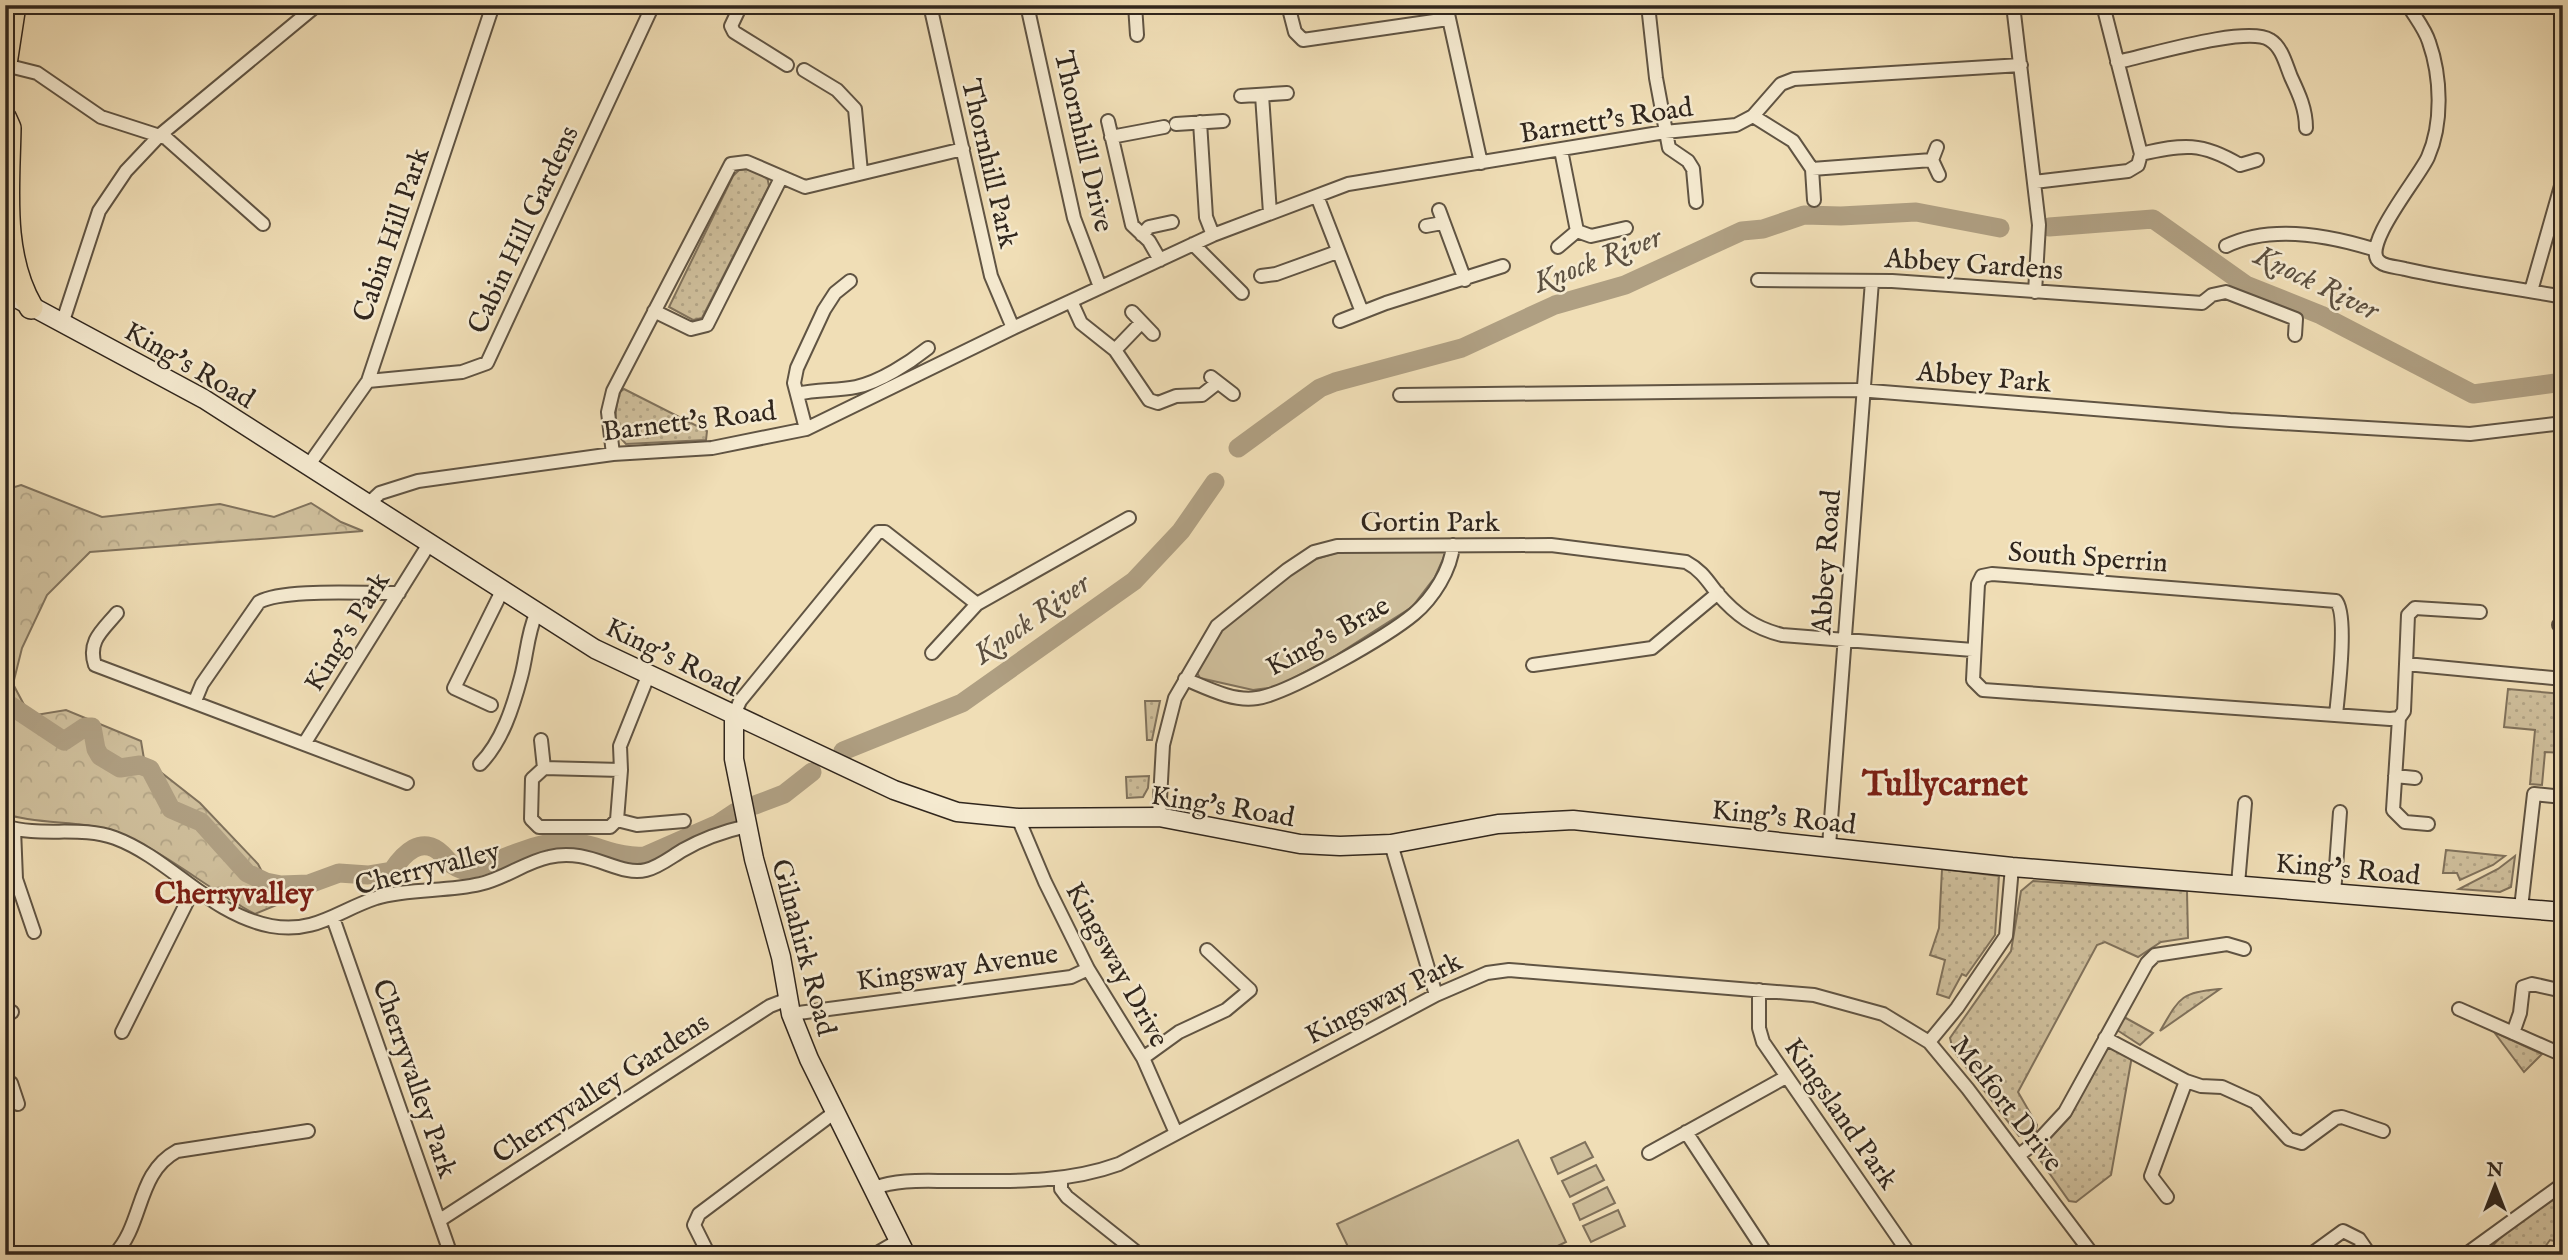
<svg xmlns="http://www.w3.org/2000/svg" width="2568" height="1260" viewBox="0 0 2568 1260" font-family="'IM FELL English',serif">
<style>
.grass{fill:url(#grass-dots);stroke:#80725c;stroke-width:2}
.forest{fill:url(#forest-crowns);stroke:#80725c;stroke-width:2}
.park{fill:#cfbf9c;stroke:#80725c;stroke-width:2}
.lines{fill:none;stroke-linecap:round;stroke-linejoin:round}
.river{stroke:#af9f82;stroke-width:19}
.street-casing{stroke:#605443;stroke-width:16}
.secondary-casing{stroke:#30261d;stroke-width:21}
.highway-casing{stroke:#30261d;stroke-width:26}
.street{stroke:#f5ead0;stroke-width:12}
.secondary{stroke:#f5ead0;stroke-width:18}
.highway{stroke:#f0deb6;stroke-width:23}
.labels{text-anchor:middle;stroke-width:5;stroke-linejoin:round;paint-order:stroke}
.street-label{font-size:28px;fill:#30261d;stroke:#f5ead0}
.water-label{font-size:30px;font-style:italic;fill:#5c5040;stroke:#f5ead0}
.neighbourhood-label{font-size:30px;font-weight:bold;fill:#7a1f14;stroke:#f5ead0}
.district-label{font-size:35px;font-weight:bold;fill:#7a1f14;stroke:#f5ead0}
</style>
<defs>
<pattern id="grass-dots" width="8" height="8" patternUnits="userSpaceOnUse" patternTransform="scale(1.75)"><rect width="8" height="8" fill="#cfbf9c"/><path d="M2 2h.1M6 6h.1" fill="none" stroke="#b2a486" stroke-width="1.8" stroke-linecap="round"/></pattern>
<pattern id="forest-crowns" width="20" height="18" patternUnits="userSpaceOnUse" patternTransform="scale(1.75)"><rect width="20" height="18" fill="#cfbf9c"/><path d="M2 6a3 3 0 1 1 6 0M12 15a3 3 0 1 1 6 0" fill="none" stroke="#b2a486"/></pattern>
</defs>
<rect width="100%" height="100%" fill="#f0deb6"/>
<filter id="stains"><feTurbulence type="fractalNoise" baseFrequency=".00286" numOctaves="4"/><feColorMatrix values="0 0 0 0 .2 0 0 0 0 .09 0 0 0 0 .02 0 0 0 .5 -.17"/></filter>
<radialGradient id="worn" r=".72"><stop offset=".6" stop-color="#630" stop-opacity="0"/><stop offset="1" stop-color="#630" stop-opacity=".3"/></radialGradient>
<path class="grass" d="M748,169L767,176L769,186L702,318L693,320L669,307L733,176L739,170Z
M624,389L707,431L706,440L626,444C611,430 615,409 620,392Z
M2508,689L2563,694V753L2545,752L2542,785L2530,784L2535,730L2504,727Z
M1145,701H1160L1152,740H1147Z
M1149,776L1148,788L1143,797L1127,798L1126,777Z
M2446,850L2505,856L2493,865L2460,880L2457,873H2443Z
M2515,856L2511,887L2500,892L2459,889L2498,869Z
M1942,869L1999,876L1995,935L1966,976L1962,974L1949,998L1937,994L1945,960L1930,955L1939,928Z
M2033,881L2187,891L2188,938L2161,942L2138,957L2105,942L2097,945L2018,1092L2037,1125L2035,1134L2019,1136L1953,1050L1950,1038L2011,951L2021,891Z
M2219,989H2220L2160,1031C2180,997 2180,993 2219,989Z
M2124,1017L2153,1033L2140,1045L2117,1030Z
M2494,1032L2542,1054L2524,1072Z
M2110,1047L2132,1056L2111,1175L2076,1202L2069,1201L2038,1157L2042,1147L2070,1117L2104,1050Z
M2563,1193V1243L2550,1240L2539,1255H2488C2490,1238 2547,1205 2563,1193Z"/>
<path class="forest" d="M21,485L102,517L220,504L274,517L311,503L341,522L363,531L90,552L47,595L22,648L13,684L30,716L66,710L141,741L144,759L200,803L258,864L279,904L255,914C209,890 168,854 121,834C85,819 43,826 5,814V490Z"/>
<path class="park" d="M1345,550H1447L1435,577L1412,607L1335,656L1277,687L1253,690L1200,678L1196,671L1225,626L1255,600L1310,561Z
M1518,1140L1566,1242L1539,1255H1352L1337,1224Z
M1585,1142L1593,1157L1558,1174L1551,1158Z
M1596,1165L1604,1180L1570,1197L1562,1181Z
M1607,1187L1615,1203L1580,1220L1573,1204Z
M1618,1210L1625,1226L1591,1242L1583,1226Z"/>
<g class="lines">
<path class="river" d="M2049,227L2153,219L2246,285L2321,315L2473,394L2563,382
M1238,448L1320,388L1335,382L1462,348L1555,305L1625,285L1742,231L1763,229L1804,215L1841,216L1916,212L2000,228
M5,702L64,741L85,727H92L96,749L100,756L120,768L140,765L150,769L171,809L201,822L247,873L266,882L281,885L309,884L339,873L368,875L392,871C403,854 422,834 442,854C449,861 452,867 463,870C496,865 525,845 559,842C589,839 615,859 645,856L718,824L736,812
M843,751L962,703L1134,581L1181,531L1215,482
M755,805L784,794L812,772"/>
<g class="street-casing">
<path id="street" d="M741,5L731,26L734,32L787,65
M930,5L991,276L1013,328
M1027,5L1074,218L1100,287
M1135,5L1137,35
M1288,5L1295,32L1303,40L1448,19
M1446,5L1481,163
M1648,5L1656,78L1669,148L1688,161L1693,169L1696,202
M2013,5L2039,225L2035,292
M2408,5C2415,17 2425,29 2429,42C2441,76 2443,123 2428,157C2420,176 2359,248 2380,262C2386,267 2398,267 2405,269C2457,281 2510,287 2563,297
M2117,62C2147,56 2247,25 2270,40C2282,47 2286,65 2291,77C2299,94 2306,109 2306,128
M5,65L37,73L101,117L166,138L263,224
M804,70L837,90L855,109L861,172
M1262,95L1270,213
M1241,96L1287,93
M1753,116L1793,141L1812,169L1814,200
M1108,121L1132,225L1149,241L1160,260
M1200,122L1206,217L1213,235
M1176,124L1223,121
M1111,137L1164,127
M1937,147L1932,160L1939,175
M1561,150L1577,231L1591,236L1626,228
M2141,154C2183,144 2202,142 2240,165L2257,160
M1812,169L1932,160
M2034,182L2128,171L2138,165L2141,154L2103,5
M1317,196L1362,312
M1439,210L1465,280
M1426,226L1442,223
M1142,235L1149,227L1172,222
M1193,244L1242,293
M2226,246C2271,224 2328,235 2373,249
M1558,247L1577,231
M1261,276L1276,274L1337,252
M1758,280L1892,281L2202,303L2212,295L2226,292L2296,319L2295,335
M2531,291L2563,179
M1071,301L1081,323L1115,350L1149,400L1158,403L1176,396L1202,395L1216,384
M654,311L691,329L707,325L781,178
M1132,312L1153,334
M1340,321L1386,303L1503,266
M62,324L99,211L126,171L160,135L317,5
M1115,350L1140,324
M1211,377L1233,394
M368,381L462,372L487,363L653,5
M797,394C817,389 837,391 856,387C880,382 909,363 928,348
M1400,395L1858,390L2230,420L2470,434L2563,423
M806,429L794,383L797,368L824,310L835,293L850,281
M613,454L608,412L613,391L731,164L747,162L805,187L963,149
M308,466L368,381L493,5
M367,505L380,493L418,481L613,454L712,448L806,429L1013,328L1213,235L1348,184L1665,132L1736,125L1753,116L1781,84L1794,79L2021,65
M117,613C103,630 87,641 95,665L407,783
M2559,625H2563
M932,653L977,604L1129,518
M2406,664L2408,615L2415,608L2480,612
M1533,665L1652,648L1718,593
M1185,679C1207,688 1233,702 1257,698C1288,694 1389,635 1414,614C1433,598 1451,570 1453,545
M195,701L202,684L259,602C285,588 366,594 399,593
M491,705L454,688L502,591
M734,715L740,701L878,532H885L977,604
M2336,715C2338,694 2348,614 2336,601L1992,574L1982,576L1978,584L1973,680L1983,690L2390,719L2399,718
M2399,718L2404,711L2406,664L2563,679
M2399,718L2393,810L2405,822L2428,824
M541,740L544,768
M304,744L429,544
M480,764C502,742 513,707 521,677C527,655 527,635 536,614
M621,770L617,820L610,827H539L531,819L532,779L544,768L621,770L620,746L648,676
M2395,776L2415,778
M1159,817L1163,745L1175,698L1217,626L1287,570L1314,552L1337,546L1551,545L1686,562C1701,570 1707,580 1717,593C1736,615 1754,628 1782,635L1973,650
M1018,818L1045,882L1088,969L1143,1058L1176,1133
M617,820L637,825L684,821
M5,826C40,838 80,825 115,838C171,859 209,914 271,926C315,934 337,911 376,898C409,888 446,892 480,884C504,879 525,862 549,857C590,847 618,877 646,870C659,867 671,857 683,850C702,839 725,831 747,826
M14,829L16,879L34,932
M1391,844L1436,995
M1829,846L1872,281
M2012,867L2006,936L1957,1008L1929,1042L1968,1089L2093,1255
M2238,884L2245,803
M2334,894L2340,812
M2521,908L2534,794L2563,797
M333,918L451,1255
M1759,990V1028L1763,1042L1910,1255
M2459,1009L2563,1055
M5,1012H12
M791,1014L1071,977L1088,969
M122,1032L193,890
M2513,1033L2520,1013L2523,987L2532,984L2563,991
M2105,1038L2186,1081L2201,1086L2222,1087L2255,1102L2289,1139L2302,1143L2336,1118L2342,1117L2383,1131
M1143,1058L1179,1032L1226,1010L1250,990L1207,950
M5,1085L11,1083L18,1104
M1686,1132L1767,1255
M1649,1153L1786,1077
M2019,1155L2040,1139L2065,1112L2147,963L2155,955L2227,944L2244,949
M1061,1179V1189L1067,1197L1140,1255
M874,1188C898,1179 925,1181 949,1181C1007,1181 1064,1184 1119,1164L1436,995L1487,973L1509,970L1814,995L1883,1014L1929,1042
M2167,1197L2151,1176L2186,1081
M440,1220L770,1006L788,999
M114,1255C144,1224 136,1173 177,1151L308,1131
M709,1255L694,1225L699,1214L835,1112
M874,1255L898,1241
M2310,1255L2343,1231L2359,1239L2370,1255
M2465,1255L2563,1184"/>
</g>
<g class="secondary-casing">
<path id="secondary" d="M5,292L204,399L595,649L894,790L957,812L1018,818L1159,817L1300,844L1340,846L1391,844L1498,824L1573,820L2012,867L2563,912
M734,715V759L754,859L781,957L791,1014L809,1059L906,1255"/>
</g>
<g class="highway-casing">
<path id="highway" d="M5,64L14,5
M5,119L9,128C8,187 0,254 31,307"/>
</g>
<use href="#street" class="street"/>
<use href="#secondary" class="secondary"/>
<use href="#highway" class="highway"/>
</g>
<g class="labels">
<g class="street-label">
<text transform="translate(1606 119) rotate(-9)" y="10">Barnett's Road</text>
<text transform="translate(1085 141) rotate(77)" y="10">Thornhill Drive</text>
<text transform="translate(991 163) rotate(77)" y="10">Thornhill Park</text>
<text transform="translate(522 229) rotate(-65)" y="10">Cabin Hill Gardens</text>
<text transform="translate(390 234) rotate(-71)" y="10">Cabin Hill Park</text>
<text transform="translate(1974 263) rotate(4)" y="10">Abbey Gardens</text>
<text transform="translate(190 364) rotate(30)" y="10">King's Road</text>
<text transform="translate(1984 376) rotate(5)" y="10">Abbey Park</text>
<text transform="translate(689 420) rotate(-7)" y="10">Barnett's Road</text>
<text x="1430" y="531">Gortin Park</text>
<text transform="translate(2088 556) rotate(4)" y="10">South Sperrin</text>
<text transform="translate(1825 562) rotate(-86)" y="10">Abbey Road</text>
<text transform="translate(346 631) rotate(-58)" y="10">King's Park</text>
<text transform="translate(1327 635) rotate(-29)" y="10">King's Brae</text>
<text transform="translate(673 656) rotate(26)" y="10">King's Road</text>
<text transform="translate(1223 805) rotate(9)" y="10">King's Road</text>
<text transform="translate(1784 816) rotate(6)" y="10">King's Road</text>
<text transform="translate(427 867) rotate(-14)" y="10">Cherryvalley</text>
<text transform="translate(2348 868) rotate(5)" y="10">King's Road</text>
<text transform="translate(805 947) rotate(75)" y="10">Gilnahirk Road</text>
<text transform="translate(1118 964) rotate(61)" y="10">Kingsway Drive</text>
<text transform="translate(957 966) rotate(-8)" y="10">Kingsway Avenue</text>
<text transform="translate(1383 997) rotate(-27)" y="10">Kingsway Park</text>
<text transform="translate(416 1078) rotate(71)" y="10">Cherryvalley Park</text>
<text transform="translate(600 1087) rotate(-33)" y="10">Cherryvalley Gardens</text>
<text transform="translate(2008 1103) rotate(52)" y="10">Melfort Drive</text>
<text transform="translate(1842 1113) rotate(55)" y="10">Kingsland Park</text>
</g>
<g class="water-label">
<text transform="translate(1597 259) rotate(-21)" y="10">Knock River</text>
<text transform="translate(2317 282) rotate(26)" y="10">Knock River</text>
<text transform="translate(1031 618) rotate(-35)" y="10">Knock River</text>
</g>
<g class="neighbourhood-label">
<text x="234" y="903">Cherryvalley</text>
</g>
<g class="district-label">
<text x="1945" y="795">Tullycarnet</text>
</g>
</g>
<rect width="2568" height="1260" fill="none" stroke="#f0deb6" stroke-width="28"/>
<rect x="7" y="7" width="2554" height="1246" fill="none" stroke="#30261d" stroke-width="3.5"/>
<rect x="14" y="14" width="2540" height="1232" fill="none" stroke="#30261d" stroke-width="2"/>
<g transform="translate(2495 1186)" stroke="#f5ead0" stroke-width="5" paint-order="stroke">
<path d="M0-5L12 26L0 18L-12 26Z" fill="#30261d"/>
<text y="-10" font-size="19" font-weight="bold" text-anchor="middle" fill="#30261d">N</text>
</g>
<rect width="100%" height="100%" filter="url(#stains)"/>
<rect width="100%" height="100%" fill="url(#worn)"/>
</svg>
